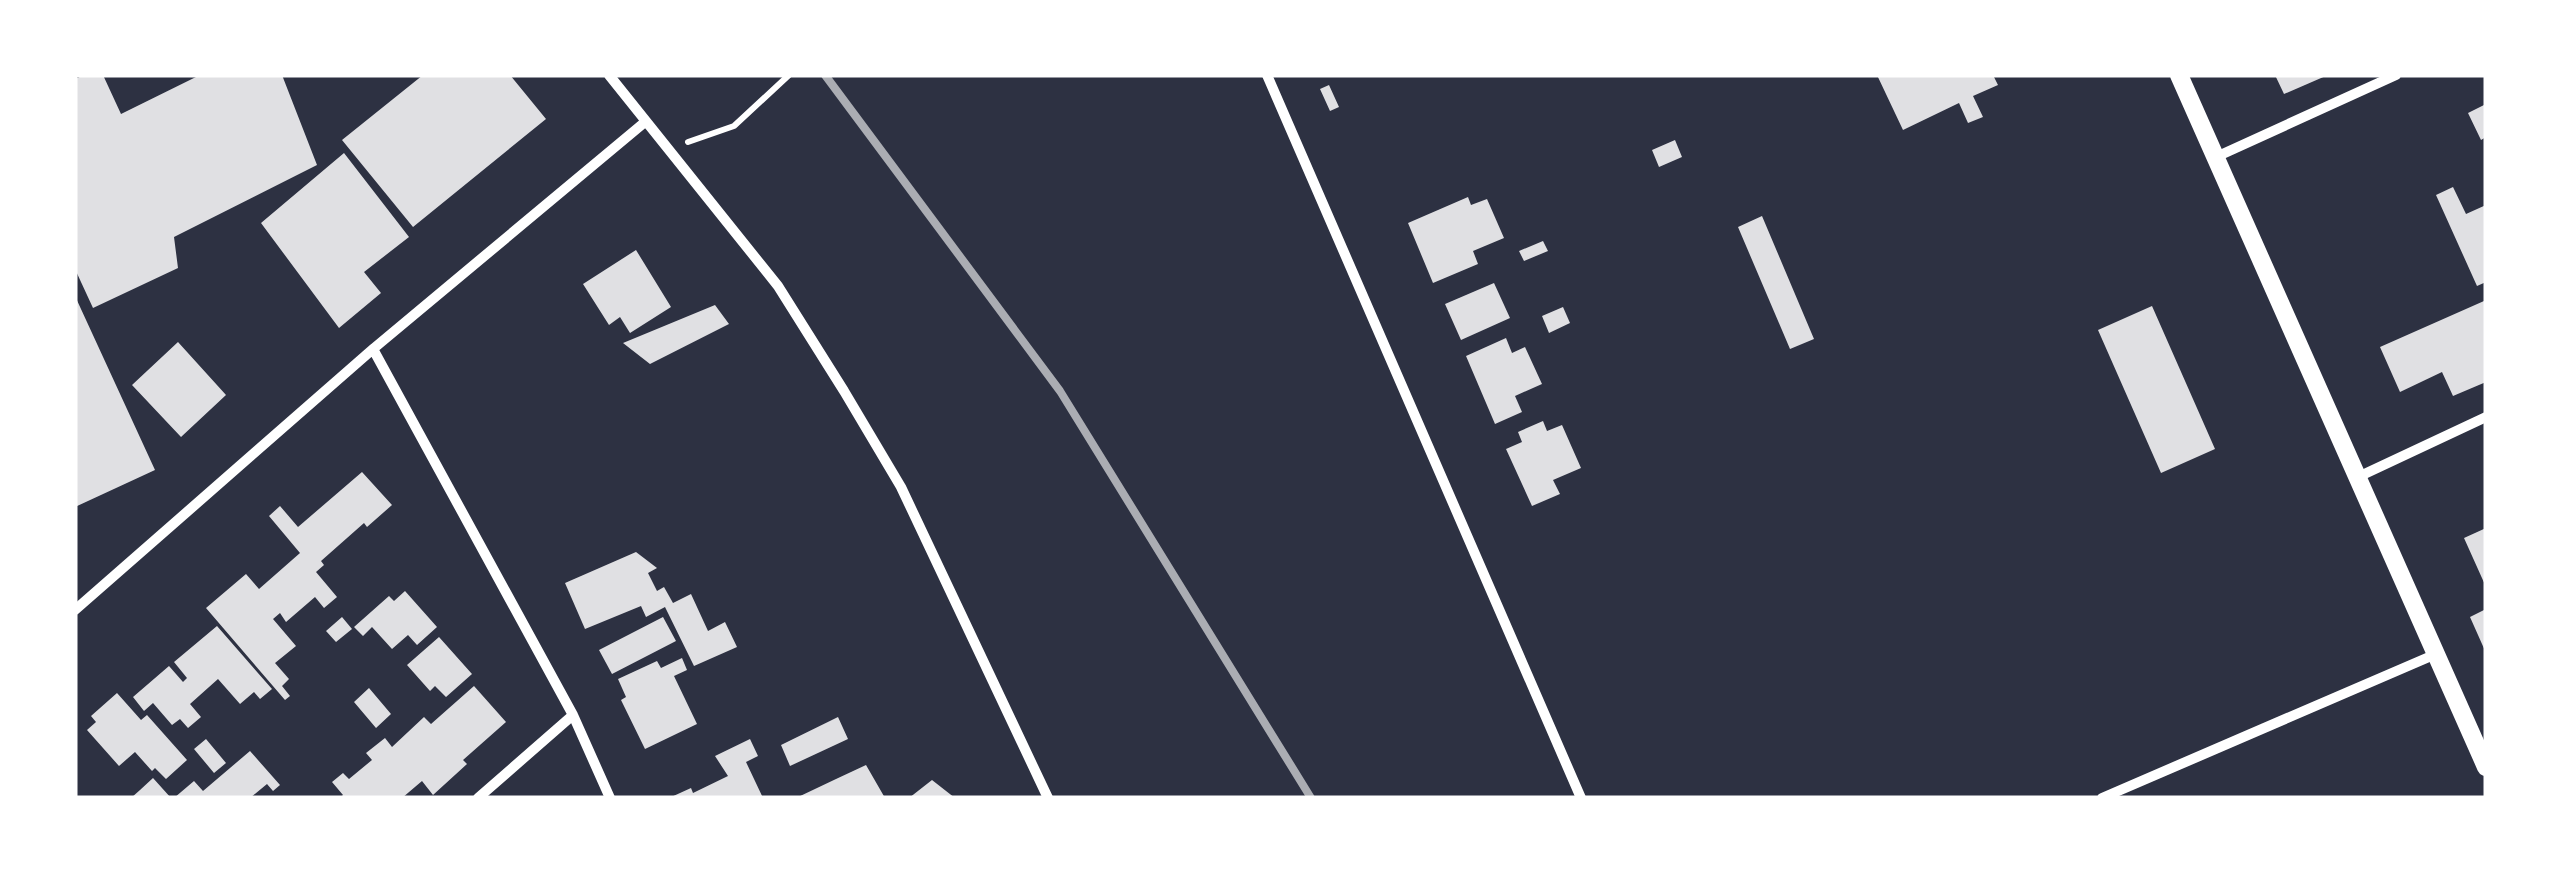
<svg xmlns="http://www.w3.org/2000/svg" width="2561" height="873" viewBox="0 0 2561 873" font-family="Montserrat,sans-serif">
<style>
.building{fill:#e0e0e3}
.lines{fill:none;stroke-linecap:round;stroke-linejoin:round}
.path{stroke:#fff;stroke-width:6}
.minor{stroke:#fff;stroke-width:10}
.tertiary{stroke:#fff;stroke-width:18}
.rail{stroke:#abadb3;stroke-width:8}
</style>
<rect width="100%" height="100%" fill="#2d3142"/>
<path class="building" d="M84,75H103L121,114L200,75H282L317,165L174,237L178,268L93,308L75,269V79Z
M423,75H510L546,119L413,227L342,140Z
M1877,75H1993L1998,85L1973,96L1983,117L1968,123L1959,103L1903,130Z
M2275,75H2328L2284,94Z
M1329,85L1339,107L1330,111L1320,89Z
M2486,104V137L2481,140L2468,113Z
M1675,140L1682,157L1659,167L1652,150Z
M344,153L409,237L364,272L381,293L339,328L261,223Z
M2453,187L2466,214L2486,205V282L2477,286L2436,195Z
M1468,197L1471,205L1487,199L1504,238L1473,251L1478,264L1433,283L1408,223Z
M1762,216L1814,339L1790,349L1738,227Z
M1543,241L1548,251L1524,261L1519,251Z
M636,250L671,307L630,333L620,317L609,325L583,284Z
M1494,283L1510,318L1461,340L1445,304Z
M75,296L155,470L75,507Z
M2484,301L2486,382L2453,396L2442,372L2400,392L2380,347Z
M715,305L729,324L650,364L623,343Z
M2152,306L2215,449L2161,473L2098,330Z
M1563,307L1570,323L1549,333L1542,316Z
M1506,338L1512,353L1525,347L1542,384L1515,396L1522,412L1495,424L1466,356Z
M178,342L226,395L181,437L132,385Z
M1543,421L1547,431L1562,425L1581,468L1553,480L1560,494L1532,506L1506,449L1522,442L1518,432Z
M362,472L392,505L367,527L364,523L321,561L324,565L316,572L337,597L324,608L315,597L286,622L280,613L273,619L296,646L275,663L289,679L282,686L290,696L285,700L206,608L246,574L259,589L300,553L269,516L280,506L298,527Z
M2486,528V587L2464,538Z
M636,552L657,568L648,573L657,591L664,587L673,603L691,594L708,631L725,622L737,647L694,666L665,607L646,617L641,606L585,629L565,583Z
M405,591L437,627L417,645L408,635L392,649L372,627L363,636L354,627L389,596L394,601Z
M2486,609V653L2470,617Z
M342,617L352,629L336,642L326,631Z
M663,617L676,641L612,674L599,650Z
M217,626L272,689L260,699L254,692L240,704L218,679L190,704L201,717L188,728L180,719L172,725L153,703L144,711L133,697L169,666L183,682L187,678L174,662Z
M439,637L472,674L446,697L435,686L430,691L407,665Z
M682,658L687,670L674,676L697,724L645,749L621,700L626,697L618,679L657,661L661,668Z
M474,686L506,722L463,760L467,764L433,795L422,781L402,798H340L343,795L332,782L343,773L349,779L372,760L366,753L385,738L392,747L424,717L431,724Z
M369,688L391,714L376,728L354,702Z
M117,693L141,720L147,715L187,760L166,779L155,768L152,771L135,752L119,766L87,730L96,722L91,716Z
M838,717L848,739L790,766L781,745Z
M206,739L226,763L214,773L194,749Z
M750,739L758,756L746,762L763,798H669L691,788L693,793L728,776L715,756Z
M250,751L280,785L273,791L267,784L250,798H174L194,781L203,791Z
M866,765L885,798H796L836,779Z
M153,778L171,798H131L140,790Z
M932,780L955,798H909Z"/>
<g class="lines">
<path class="path" d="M688,142L734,126L789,75"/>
<path class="minor" d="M609,75L778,286L844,391L901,487L1048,798
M1267,75L1581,798
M2216,157L2396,75
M373,349L573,715L610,798
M2358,477L2486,417
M75,610L373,349L645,122
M478,798L573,715
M2102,798L2436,654"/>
<path class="tertiary" d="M2179,75L2486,767"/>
<path class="rail" d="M825,75L1060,391L1311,798"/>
</g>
<rect width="2561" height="873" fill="none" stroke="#ffffff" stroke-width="155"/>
</svg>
